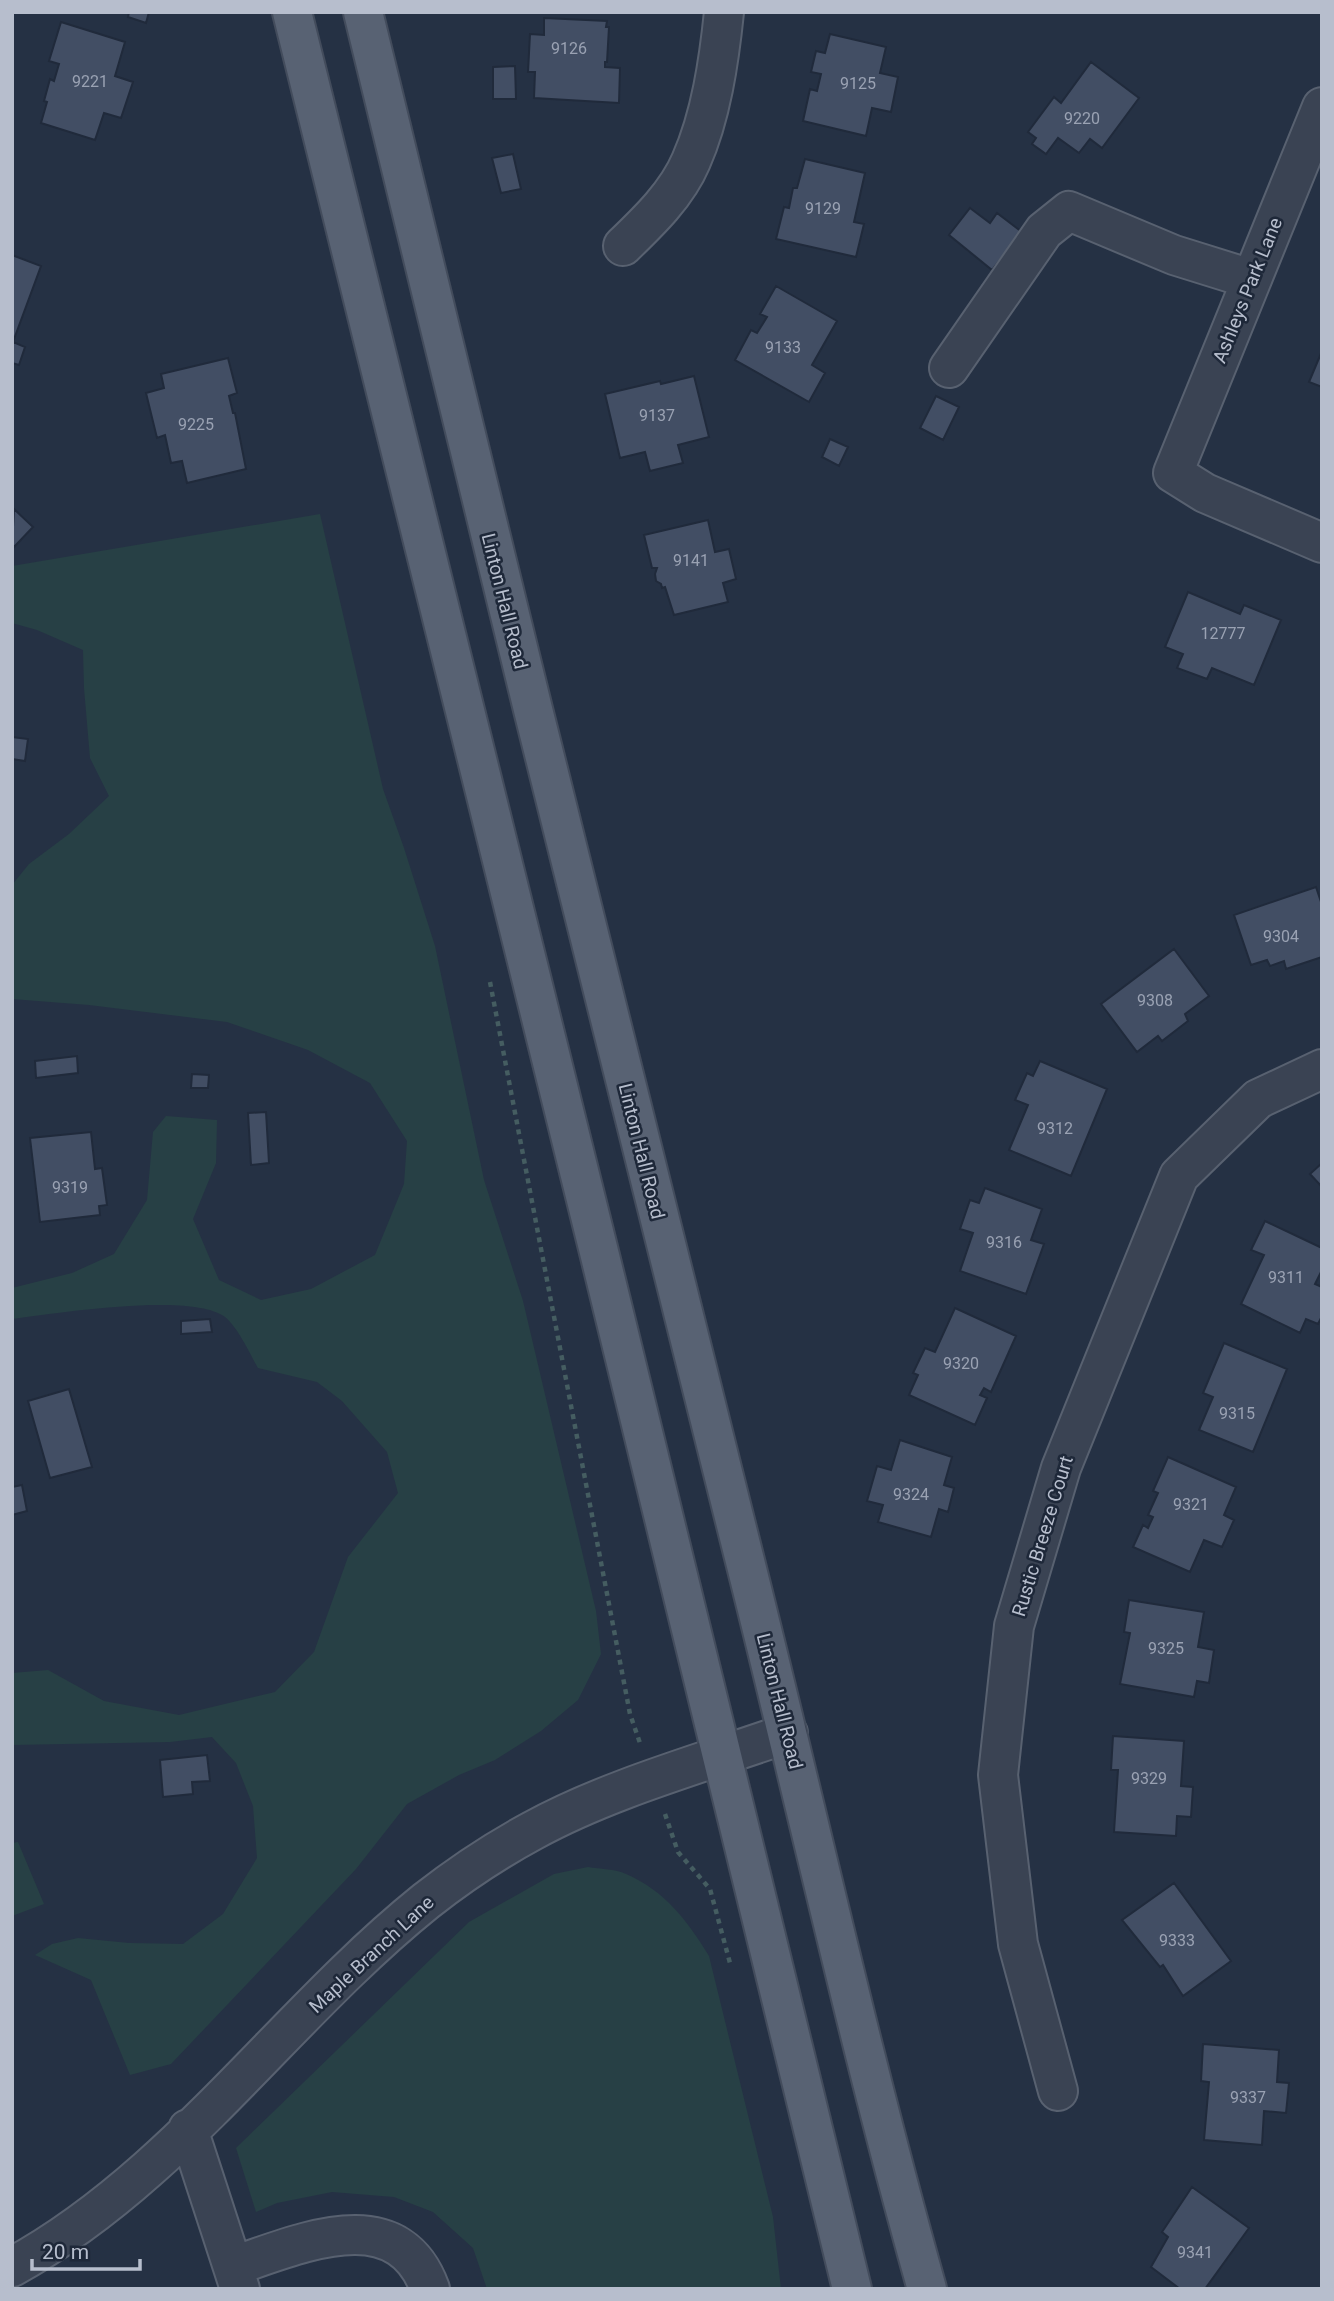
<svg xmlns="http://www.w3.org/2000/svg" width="1334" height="2301" viewBox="0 0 1334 2301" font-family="Roboto,sans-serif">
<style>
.green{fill:#274045}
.building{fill:#424e64;stroke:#202a3b;stroke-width:2}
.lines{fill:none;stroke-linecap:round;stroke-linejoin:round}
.minor-casing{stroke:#586170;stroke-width:42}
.major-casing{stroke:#434c5c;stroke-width:42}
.path{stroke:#455d61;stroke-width:4.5;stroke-dasharray:5 5;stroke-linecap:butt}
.minor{stroke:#3a4353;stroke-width:38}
.major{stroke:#586273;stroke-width:38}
.labels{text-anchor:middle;stroke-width:5;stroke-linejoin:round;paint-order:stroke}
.number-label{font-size:16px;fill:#9aa2b3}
.street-label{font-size:19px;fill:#b7becd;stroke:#1e2839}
</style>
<rect width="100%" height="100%" fill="#253144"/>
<path class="green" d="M320,514L383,789L404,848L435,946L484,1180L523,1301L596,1611L601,1654L578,1700L541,1731L495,1760L459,1775L407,1804L356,1869L171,2064L130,2075L91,1980L35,1955L52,1944L78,1938L129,1943L183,1944L223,1914L257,1858L253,1806L236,1763L212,1737L170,1742L12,1745V1673L48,1670L104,1701L179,1715L275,1692L314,1652L348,1557L398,1493L387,1452L342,1401L317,1382L258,1368C250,1354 236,1323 222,1315C185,1293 56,1313 12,1319V1288L72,1273L114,1254L147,1200L153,1132L166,1116L217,1120L216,1163L193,1219L219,1280L261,1300L311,1289L375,1255L404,1184L407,1141L370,1083L308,1050L227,1022L89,1005L12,999V885L29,864L69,834L109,796L90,758L84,688L83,650L37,630L12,623V566Z
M18,1842L44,1904L12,1916V1843Z
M588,1867C600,1869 615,1869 626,1874C665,1891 687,1920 709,1956L773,2217L781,2289H487L473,2248L433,2212L394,2197L332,2192L277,2203L256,2212L236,2148L469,1922L554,1874Z"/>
<path class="building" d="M129,12H149L146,23L128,17Z
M544,18L607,21L606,27H609L607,62H605V67L620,68L619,103L534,98L535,72H528L530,34L544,35Z
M61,22L125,42L115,76L133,82L121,118L104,113L95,140L41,123L47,102L44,101L50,79L54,81L59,64L49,61Z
M830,34L886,47L880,73L898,77L891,112L872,108L866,136L803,121L810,89L817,91L821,74L811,72L816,51L825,53Z
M1091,62L1139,98L1102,148L1090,139L1079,153L1058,138L1046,154L1032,144L1036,138L1028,132L1054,97L1061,103Z
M515,66L516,99H493V67Z
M513,154L521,189L501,193L492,158Z
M805,159L865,173L854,222L864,224L856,257L776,239L784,207L789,208L793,188H797Z
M970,208L990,223L997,213L1022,232L992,270L949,235Z
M12,255L41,266L13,342L25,347L19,365L12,363Z
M776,286L837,321L812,365L825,373L809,402L735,360L751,330L757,333L767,317L760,314Z
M1322,351V387L1309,382Z
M228,358L237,393L229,396L233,413H235L246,469L187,483L182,461L171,463L165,435L157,438L146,393L164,388L161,374Z
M694,376L709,437L678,445L683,463L650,471L645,452L620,458L605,394L660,381L661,384Z
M936,396L959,407L943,440L920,428Z
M830,439L848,447L839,466L822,457Z
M14,509L33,527L14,547L12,545Z
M708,520L715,552L729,549L736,579L723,583L728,602L674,615L665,587L662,588L661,584L656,581L655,574L657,568H652L644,535Z
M1188,592L1240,614L1244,605L1281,620L1254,685L1212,668L1207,679L1177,668L1183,654L1165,647Z
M12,737L28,739L25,761L12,759Z
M1316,887L1322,905V957L1286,969L1284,961L1270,966L1267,960L1251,965L1234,915Z
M1174,949L1209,996L1185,1014L1188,1021L1162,1041L1158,1036L1137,1052L1101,1004Z
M77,1056L78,1073L36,1078L35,1061Z
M1040,1061L1107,1089L1071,1176L1009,1150L1028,1105L1015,1100L1027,1073L1033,1076Z
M192,1074L209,1075L208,1088H191Z
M266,1112L269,1163L251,1165L248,1113Z
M91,1132L95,1169L102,1168L107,1205L99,1206L100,1215L40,1222L30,1138Z
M1322,1163V1187L1310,1174Z
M985,1188L1042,1209L1031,1240L1044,1244L1026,1294L960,1271L973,1233L960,1229L970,1200L979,1203Z
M1265,1221L1322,1248V1270L1315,1284L1322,1287V1316L1318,1324L1306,1319L1300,1333L1241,1304L1264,1255L1251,1250Z
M955,1308L1016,1336L991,1392L984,1388L980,1395L987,1398L975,1425L909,1395L918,1375L913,1373L925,1348L935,1352Z
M210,1319L212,1332L181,1334V1321Z
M1224,1343L1287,1369L1253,1452L1199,1430L1213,1397L1203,1393Z
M69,1389L92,1467L50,1478L28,1401Z
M900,1440L952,1457L944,1485L954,1488L948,1512L939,1509L931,1537L878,1522L883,1505L867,1501L877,1466L891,1470Z
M1168,1457L1236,1487L1224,1515L1234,1520L1222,1547L1204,1540L1190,1572L1133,1547L1143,1525L1148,1528L1153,1517L1148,1515L1158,1493L1153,1491Z
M22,1485L27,1511L12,1515V1487Z
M1129,1600L1204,1612L1198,1647L1214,1650L1209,1683L1197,1681L1194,1697L1120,1684L1130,1633L1124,1632Z
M1113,1736L1184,1741L1181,1786L1193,1787L1191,1817L1177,1816L1176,1836L1114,1832L1118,1770H1111Z
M207,1755L210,1781L192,1782L193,1794L163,1797L160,1760Z
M1174,1883L1231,1961L1183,1996L1163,1965L1160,1967L1122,1920Z
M1203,2044L1279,2050L1277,2082L1289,2083L1286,2113L1264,2111L1262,2145L1204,2140L1209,2082L1201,2081Z
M1192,2187L1249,2228L1205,2289H1180L1151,2267L1168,2237L1162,2232Z"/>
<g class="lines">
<g class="minor-casing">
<path id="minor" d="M1322,107L1173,473L1205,493L1322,543
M623,246C649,221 677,194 691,161C711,116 719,61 724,12
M949,368L1044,231L1069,211L1174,255L1251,279
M1058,2091L1018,1944L998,1775L1014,1626L1061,1468L1179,1176L1258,1099L1322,1069
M188,2129L240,2289
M233,2266C298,2245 397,2198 430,2289
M12,2267C174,2179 284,2015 426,1901C459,1875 495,1851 532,1831C608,1789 706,1762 788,1733"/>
</g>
<g class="major-casing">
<path id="major" d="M292,12L600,1256L852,2289
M363,12C488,532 617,1050 747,1569C807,1809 860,2051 927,2289"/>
</g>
<path class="path" d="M490,982L630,1714L641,1746
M665,1814L678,1852L710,1889L730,1963"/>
<use href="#minor" class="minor"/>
<use href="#major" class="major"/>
</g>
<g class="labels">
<g class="number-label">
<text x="569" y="54">9126</text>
<text x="90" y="87">9221</text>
<text x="858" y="89">9125</text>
<text x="1082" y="124">9220</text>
<text x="823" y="214">9129</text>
<text x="783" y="353">9133</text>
<text x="657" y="421">9137</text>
<text x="196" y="430">9225</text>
<text x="691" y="566">9141</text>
<text x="1223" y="639">12777</text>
<text x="1281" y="942">9304</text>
<text x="1155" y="1006">9308</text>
<text x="1055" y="1134">9312</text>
<text x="70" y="1193">9319</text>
<text x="1004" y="1248">9316</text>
<text x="1286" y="1283">9311</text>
<text x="961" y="1369">9320</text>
<text x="1237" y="1419">9315</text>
<text x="911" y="1500">9324</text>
<text x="1191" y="1510">9321</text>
<text x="1166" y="1654">9325</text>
<text x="1149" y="1784">9329</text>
<text x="1177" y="1946">9333</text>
<text x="1248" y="2103">9337</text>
<text x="1195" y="2258">9341</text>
</g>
<g class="street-label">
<text transform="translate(1247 290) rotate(-68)" y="7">Ashleys Park Lane</text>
<text transform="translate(505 601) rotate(76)" y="7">Linton Hall Road</text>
<text transform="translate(642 1151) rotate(76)" y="7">Linton Hall Road</text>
<text transform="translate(1042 1536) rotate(-73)" y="7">Rustic Breeze Court</text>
<text transform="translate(780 1701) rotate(76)" y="7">Linton Hall Road</text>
<text transform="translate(371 1954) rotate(-43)" y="7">Maple Branch Lane</text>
</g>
</g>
<rect width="1334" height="2301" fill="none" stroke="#b7becd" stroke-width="28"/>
<path d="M32 2259v10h108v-10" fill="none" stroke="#b7becd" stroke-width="3.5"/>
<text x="42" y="2259" font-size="21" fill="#b7becd" stroke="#1e2839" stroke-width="5" paint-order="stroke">20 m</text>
</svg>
